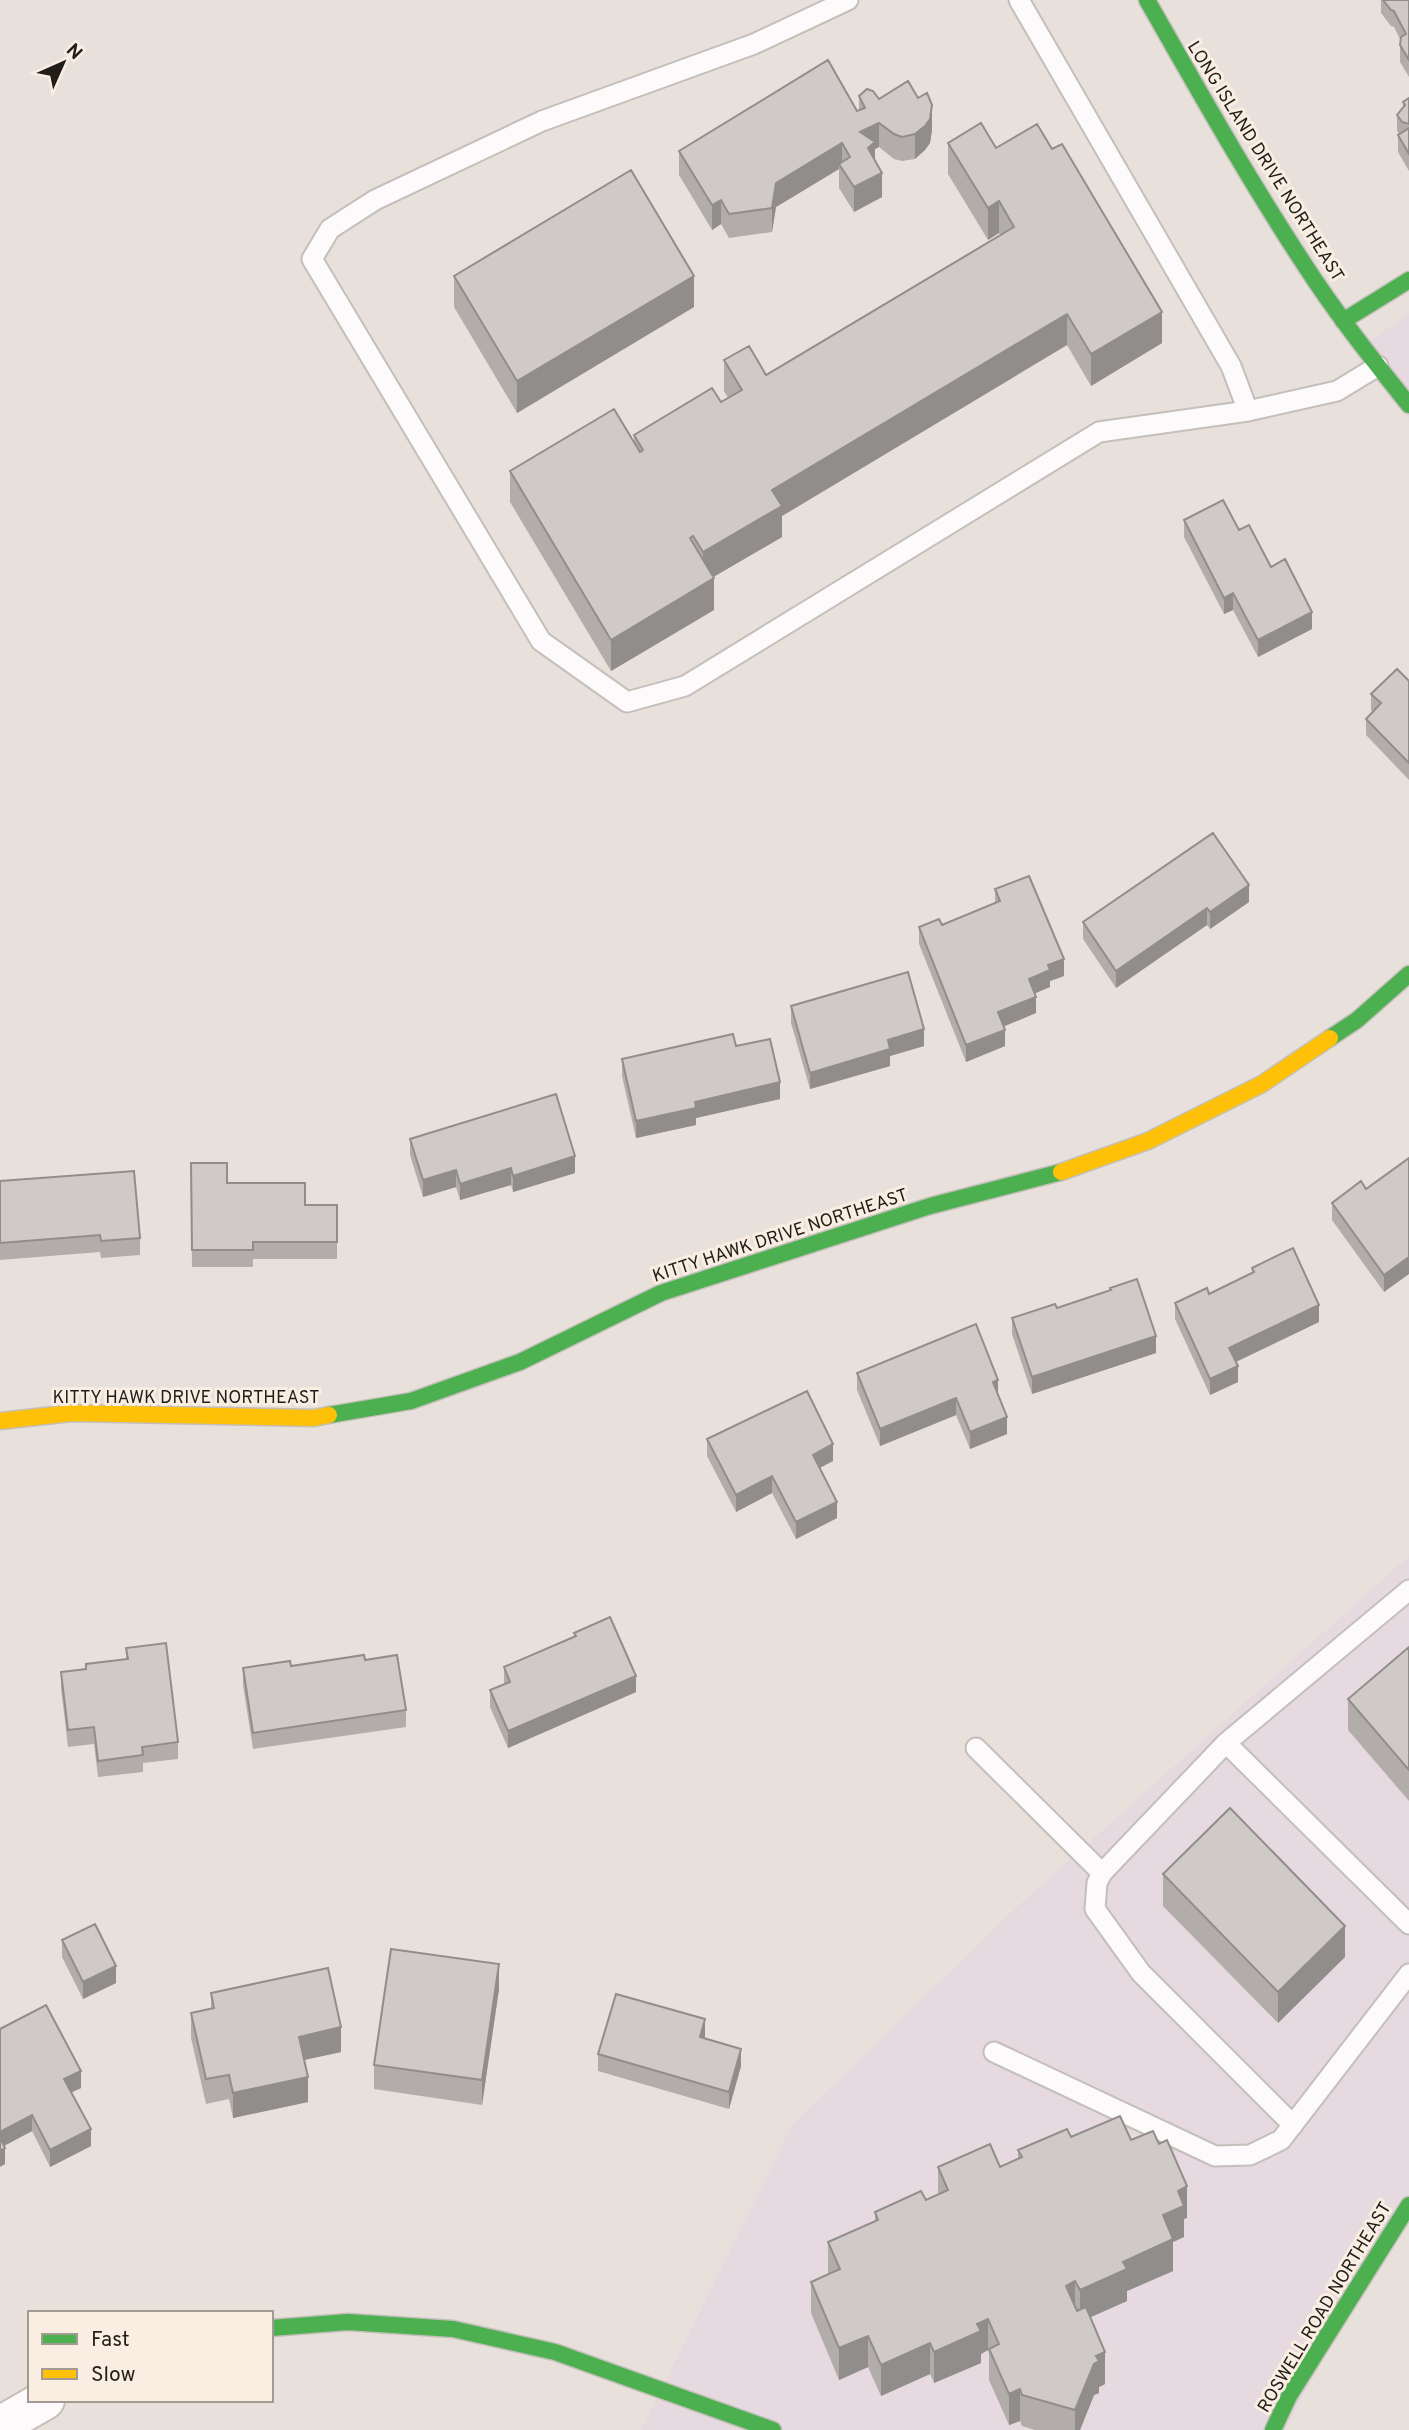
<svg xmlns="http://www.w3.org/2000/svg" width="1409" height="2430" viewBox="0 0 1409 2430" font-family="Overpass,sans-serif">
<style>
.commercial{fill:#e6d9df}
.lines{fill:none;stroke-linecap:round;stroke-linejoin:round}
.lane-casing{stroke:#c4bfba;stroke-width:23}
.street-casing{stroke:#c4bfba;stroke-width:42}
.fast-casing{stroke:#c4bfba;stroke-width:19}
.slow-casing{stroke:#c4bfba;stroke-width:19}
.lane{stroke:#fcfafa;stroke-width:19}
.street{stroke:#fcfafa;stroke-width:38}
.fast{stroke:#4caf50;stroke-width:16}
.slow{stroke:#ffc107;stroke-width:16}
.wall{fill:#b2adab}
.shaded-wall{fill:#918d8b}
.building{fill:#cfc9c7;stroke:#918d8b;stroke-width:2}
.labels{text-anchor:middle;stroke-width:6;stroke-linejoin:round;paint-order:stroke}
.street-label{font-size:18px;fill:#211d19;stroke:#faeee3}
</style>
<rect width="100%" height="100%" fill="#e8e1db"/>
<path class="commercial" d="M1409,313V421L1359,350Z
M1409,1556V2194L1285,2430H641L792,2125L1020,1904Z"/>
<g class="lines">
<g class="lane-casing">
<path id="lane" d="M848,0L754,44L542,121L375,200L330,229L312,259L541,641L627,702L685,686L1099,432L1248,411L1337,391L1378,366
M1019,0L1231,366L1248,411
M1226,1743L1409,1924
M976,1748L1102,1873
M994,2052L1215,2156L1250,2155L1281,2140L1409,1974
M1293,2125L1141,1973L1095,1909L1097,1883L1102,1873L1226,1743L1409,1590"/>
</g>
<g class="street-casing">
<path id="street" d="M0,2426L45,2400"/>
</g>
<g class="fast-casing">
<path id="fast" d="M1147,0C1201,95 1255,191 1316,282C1345,325 1377,365 1409,405
M1343,321L1409,280
M1330,1038L1357,1020L1409,974
M329,1415L411,1401L520,1362L661,1293L930,1206L1061,1172
M271,2328L348,2322L453,2329L555,2352L773,2430
M1273,2430L1289,2396L1409,2205"/>
</g>
<g class="slow-casing">
<path id="slow" d="M1061,1172L1148,1141L1262,1084L1330,1038
M0,1421L72,1413L314,1418L329,1415"/>
</g>
<use href="#lane" class="lane"/>
<use href="#street" class="street"/>
<use href="#fast" class="fast"/>
<use href="#slow" class="slow"/>
</g>
<path class="wall" d="M1381,0H1409V77L1400,62V39L1394,27L1391,26L1381,13Z
M859,96L879,99L932,130L930,143L925,150L915,159L902,161L894,159L879,147L875,149V160L882,197L854,212L839,188V169L776,207L772,232L729,238L721,224L712,230L679,175V151L857,111L859,110Z
M1409,98V171L1398,152V135L1399,134L1397,131V115L1403,107V102Z
M948,143L996,148L1162,343L1091,386L1067,345L782,516V537L713,577L714,610L611,671L510,502V471L634,442V435L721,402L728,398L724,391V360L766,375L1000,235L999,233L988,240L948,174Z
M454,276L694,307L517,413L454,307Z
M1184,520L1239,530L1271,567L1312,629L1258,657L1233,610L1224,614L1184,537Z
M1409,681V780L1366,735V719L1373,712L1371,710V694Z
M995,889L1064,976L1050,981V987L1034,993L1036,1013L1004,1026L1005,1046L966,1062L919,944V927L942,925L995,903Z
M1249,902L1210,929L1207,925L1116,988L1083,939V922Z
M791,1006L924,1046L890,1056V1066L810,1089L791,1023Z
M736,1046L780,1099L696,1118V1125L636,1138L622,1076V1059Z
M410,1139L575,1173L513,1192L511,1185L460,1200L456,1187L423,1197L410,1155Z
M1409,1158L1384,1292L1332,1220V1203L1366,1189Z
M191,1163L227,1183L305,1205H337V1259H253V1267H192Z
M0,1181L140,1238V1255L101,1258L100,1252L0,1260Z
M1252,1268L1319,1322L1236,1362L1238,1382L1210,1395L1175,1319V1303L1209,1294L1252,1273Z
M1057,1308L1156,1353L1032,1394L1012,1334V1318Z
M857,1373L998,1396L1007,1434L970,1449L956,1415L880,1446L857,1390Z
M707,1439L833,1461L820,1468L837,1518L796,1539L772,1493L736,1512L707,1456Z
M574,1633L636,1692L508,1748L490,1707V1690L504,1684V1667L574,1637Z
M1409,1647V1801L1348,1730V1699Z
M126,1648L178,1742V1759L143,1763V1772L98,1777L94,1744L68,1747L61,1688V1672L86,1669V1664L126,1659Z
M365,1660L406,1710V1727L253,1749L243,1685V1668L291,1666Z
M1163,1874L1345,1957L1278,2023L1163,1906Z
M62,1940L116,1983L83,1999L62,1957Z
M499,1989L482,2105L374,2089V2065Z
M211,1993L341,2052L304,2060L308,2102L233,2118L229,2099L206,2104L191,2038V2013L211,2009Z
M0,2029L81,2088L71,2092L91,2146L50,2167L32,2131L4,2146L0,2151Z
M705,2036L704,2039L741,2066L729,2109L598,2071V2054Z
M1071,2137L1131,2140L1187,2218L1184,2219V2237L1173,2242V2271L1127,2291V2301L1090,2317L1105,2384L1099,2387V2393L1094,2395L1080,2430H1035L1022,2426L1020,2421L1009,2425L989,2380V2353L988,2350L981,2354V2363L934,2383L930,2374L881,2396L868,2367L839,2380L811,2313V2282L828,2274V2242L875,2221V2212L926,2200L938,2195V2167H1000L1018,2158V2150Z"/>
<path class="shaded-wall" d="M932,105V130L930,143L925,150L915,159V134Z
M879,123V147L875,149V167L860,132Z
M842,143V167L839,164V169L776,207L772,232V208L776,183Z
M882,173V197L854,212V187Z
M721,200V224L712,230V205Z
M999,201V233L988,240V208Z
M694,276V307L517,413V381Z
M1162,312V343L1091,386V354Z
M1067,314V345L782,516V537L703,583V552L772,490Z
M714,578V610L611,671V640Z
M1233,593V610L1224,614V598Z
M1312,612V629L1258,657V640Z
M1249,885V902L1210,929V912Z
M1207,908V925L1116,988V971Z
M1064,959V976L1050,981V987L1029,996V979L1048,965Z
M1036,997V1013L998,1029V1012Z
M924,1029V1046L890,1056V1066L810,1089V1073L888,1040Z
M1005,1030V1046L966,1062V1045Z
M780,1082V1099L696,1118V1125L636,1138V1121L695,1102Z
M575,1156V1173L513,1192V1176Z
M511,1168V1185L460,1200V1184Z
M456,1170V1187L423,1197V1180Z
M1409,1257V1274L1384,1292V1275Z
M1319,1305V1322L1229,1365V1348Z
M1156,1336V1353L1032,1394V1377Z
M1238,1366V1382L1210,1395V1379Z
M998,1380V1397L993,1382Z
M956,1398V1415L880,1446V1429Z
M1007,1417V1434L970,1449V1432Z
M833,1444V1461L813,1471V1455Z
M772,1476V1493L736,1512V1495Z
M837,1502V1518L796,1539V1522Z
M636,1676V1692L508,1748V1731Z
M1345,1926V1957L1278,2023V1992Z
M499,1964V1989L482,2105V2080Z
M116,1966V1983L83,1999V1982Z
M705,2019V2036L700,2054V2037Z
M341,2027V2052L299,2061V2037Z
M741,2049V2066L729,2109V2092Z
M81,2071V2088L64,2096V2079Z
M308,2077V2102L233,2118V2093Z
M32,2115V2131L0,2148V2132Z
M91,2129V2146L50,2167V2150Z
M5,2148V2164L0,2167V2151Z
M1187,2186V2218L1184,2219V2237L1173,2242V2271L1127,2291V2301L1080,2322V2290L1123,2262L1163,2215L1178,2191Z
M1075,2281V2313L1066,2286Z
M988,2319V2350L981,2354V2363L934,2383V2352L977,2324Z
M868,2336V2367L839,2380V2348Z
M930,2343V2374L881,2396V2365Z
M1105,2352V2384L1099,2387V2393L1094,2395L1080,2430H1075V2410L1096,2356Z
M1020,2389V2421L1009,2425V2394Z"/>
<path class="building" d="M1383,0H1409V60L1400,45L1401,37L1406,34L1394,11L1391,10Z
M828,60L857,111L865,108L859,96L867,89L873,91L879,99L908,81L918,98L927,93L932,105L930,119L925,126L915,134L902,137L894,134L879,123L860,132L875,142L868,148L882,173L854,187L839,164L850,157L842,143L776,183L772,208L729,214L721,200L712,205L679,151Z
M1409,98V124L1402,122L1397,115L1405,105L1403,102Z
M981,123L996,148L1037,124L1052,149L1062,144L1162,312L1091,354L1067,314L772,490L782,506L703,552L693,536L690,538L714,578L611,640L510,471L614,409L640,452L643,450L634,435L712,388L721,402L742,390L724,360L749,346L766,375L1014,227L999,201L988,208L948,143Z
M1409,128V154L1398,135Z
M631,170L694,276L517,381L454,276Z
M1223,500L1239,530L1249,525L1271,567L1285,559L1312,612L1258,640L1233,593L1224,598L1184,520Z
M1397,669L1409,681V763L1366,719L1381,703L1371,694Z
M1213,833L1249,885L1210,912L1207,908L1116,971L1083,922Z
M1029,876L1064,959L1048,965L1050,970L1029,979L1036,997L998,1012L1005,1030L966,1045L919,927L939,919L942,925L1000,901L995,889Z
M908,972L924,1029L888,1040L890,1049L810,1073L791,1006Z
M733,1034L736,1046L770,1039L780,1082L695,1102L696,1108L636,1121L622,1059Z
M556,1094L575,1156L513,1176L511,1168L460,1184L456,1170L423,1180L410,1139Z
M1409,1158V1257L1384,1275L1332,1203L1361,1181L1366,1189Z
M191,1163H227V1183H305V1205H337V1242H253V1250H192Z
M134,1171L140,1238L101,1241L100,1235L0,1243V1181Z
M1293,1248L1319,1305L1229,1348L1238,1366L1210,1379L1175,1303L1207,1288L1209,1294L1254,1272L1252,1268Z
M1137,1279L1156,1336L1032,1377L1012,1318L1055,1304L1057,1308L1111,1290L1110,1288Z
M976,1324L998,1380L993,1382L1007,1417L970,1432L956,1398L880,1429L857,1373Z
M807,1391L833,1444L813,1455L837,1502L796,1522L772,1476L736,1495L707,1439Z
M610,1617L636,1676L508,1731L490,1690L510,1682L504,1667L576,1636L574,1633Z
M166,1643L178,1742L142,1747L143,1755L98,1761L94,1727L68,1730L61,1672L86,1669V1664L128,1659L126,1648Z
M1409,1647V1770L1348,1699Z
M364,1655L365,1660L397,1655L406,1710L253,1733L243,1668L290,1661L291,1666Z
M1230,1808L1345,1926L1278,1992L1163,1874Z
M95,1924L116,1966L83,1982L62,1940Z
M391,1949L499,1964L482,2080L374,2065Z
M328,1968L341,2027L299,2037L308,2077L233,2093L229,2075L206,2079L191,2013L214,2008L211,1993Z
M616,1994L705,2019L700,2037L741,2049L729,2092L598,2054Z
M46,2005L81,2071L64,2079L91,2129L50,2150L32,2115L0,2132V2029Z
M1120,2116L1131,2140L1153,2131L1159,2144L1167,2140L1187,2186L1178,2191L1184,2206L1163,2215L1173,2239L1123,2262L1127,2269L1080,2290L1075,2281L1066,2286L1077,2311L1086,2307L1105,2352L1096,2356L1099,2361L1094,2364L1075,2410L1022,2395L1020,2389L1009,2394L989,2349L999,2344L988,2319L977,2324L981,2331L934,2352L930,2343L881,2365L868,2336L839,2348L811,2282L840,2269L828,2242L878,2220L875,2212L921,2191L926,2200L948,2190L938,2167L990,2144L1000,2167L1022,2157L1018,2150L1067,2129L1071,2137Z
M0,2137L5,2148L0,2151Z"/>
<g class="labels">
<g class="street-label">
<text transform="translate(1266 161) rotate(58)" y="6">LONG ISLAND DRIVE NORTHEAST</text>
<text transform="translate(780 1235) rotate(-18)" y="6">KITTY HAWK DRIVE NORTHEAST</text>
<text x="186" y="1403">KITTY HAWK DRIVE NORTHEAST</text>
<text transform="translate(1324 2307) rotate(-59)" y="6">ROSWELL ROAD NORTHEAST</text>
</g>
</g>
<rect x="28" y="2311" width="245" height="91" fill="#faeee3" stroke="#a39a92" stroke-width="2"/>
<rect x="42" y="2334" width="35" height="10" fill="#4caf50" stroke="#a39a92" stroke-width="2"/>
<text x="91" y="2346" font-size="21" fill="#211d19">Fast</text>
<rect x="42" y="2369" width="35" height="10" fill="#ffc107" stroke="#a39a92" stroke-width="2"/>
<text x="91" y="2381" font-size="21" fill="#211d19">Slow</text>
<g transform="translate(63 63) rotate(45)" stroke="#faeee3" stroke-width="5" paint-order="stroke">
<path d="M0-5L12 26L0 18L-12 26Z" fill="#211d19"/>
<text y="-10" font-size="19" font-weight="bold" text-anchor="middle" fill="#211d19">N</text>
</g>
</svg>
